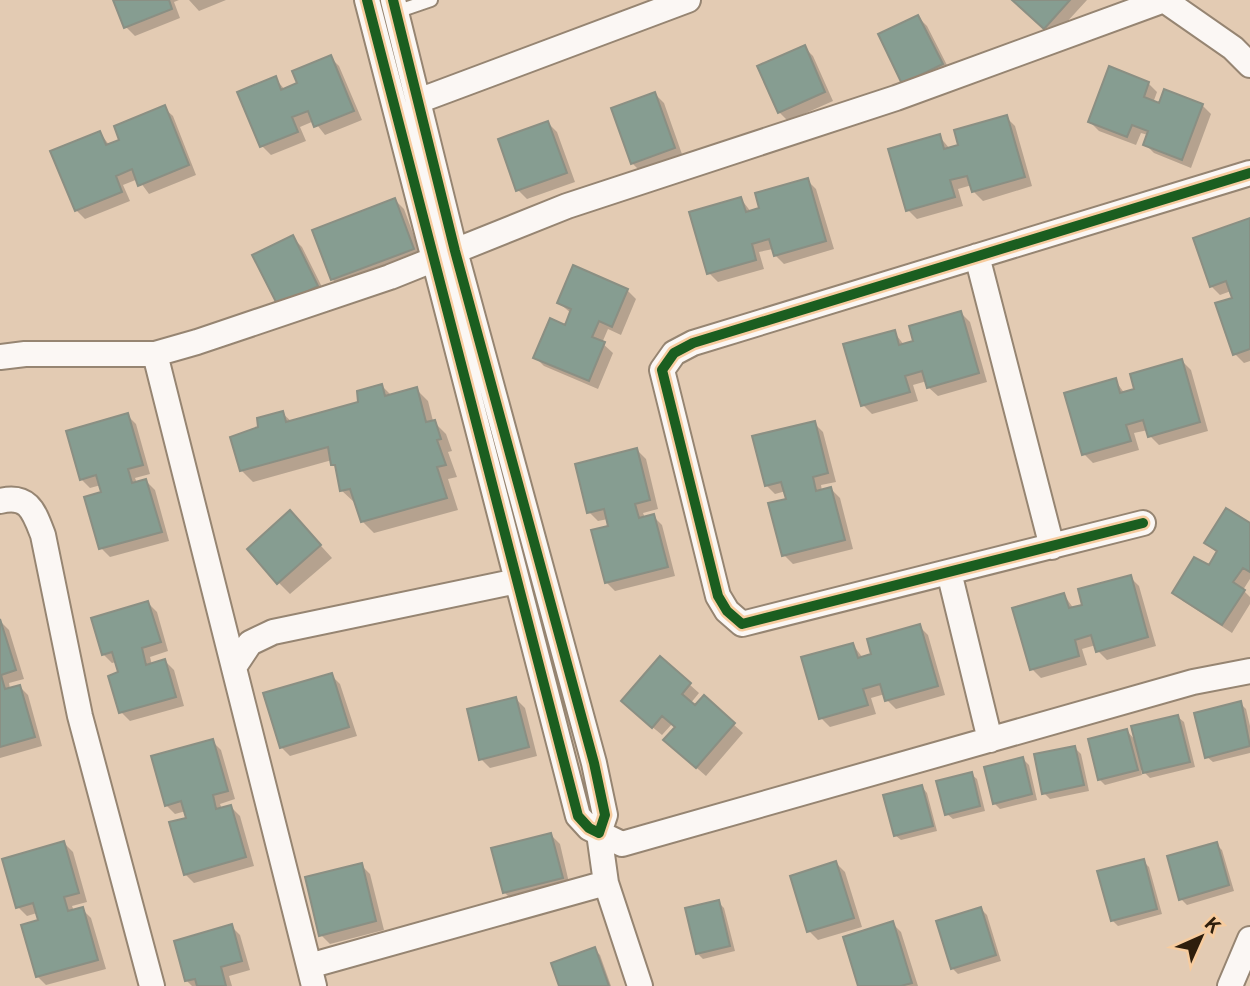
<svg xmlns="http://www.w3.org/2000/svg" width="1250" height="986" viewBox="0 0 1250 986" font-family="'Public Sans',sans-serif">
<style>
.shadow{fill:#0003}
.building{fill:#869d91;stroke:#8a8f83;stroke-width:2}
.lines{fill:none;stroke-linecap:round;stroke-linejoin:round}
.service-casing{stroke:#968572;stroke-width:16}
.minor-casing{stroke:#968572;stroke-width:28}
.service{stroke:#fbf7f4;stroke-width:12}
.minor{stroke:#fbf7f4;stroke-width:24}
.cycleway-casing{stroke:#f7cc9f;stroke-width:15}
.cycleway{stroke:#1b5e20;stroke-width:10}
</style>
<rect width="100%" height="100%" fill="#e3cbb3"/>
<path class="shadow" d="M115,0H179L174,2L180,18L135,36L126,27Z
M189,0H226L199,11Z
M1014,0H1087L1054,36Z
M918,17L927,26L951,73L903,83Z
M804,47L813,56L833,101L788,121L779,112Z
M330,57L339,66L362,120L325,135L314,121L300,127L306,141L271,155L262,146L240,93L275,78L285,90L300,84Z
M1148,83L1157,92L1153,103L1202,105L1211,114L1191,168L1154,153L1145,144L1148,135L1141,133L1136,145L1099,131L1090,122Z
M655,94L664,103L683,157L641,172L632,163Z
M164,108L173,116L196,175L149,194L138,179L123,185L130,201L85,219L76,210L100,133L110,146L122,141Z
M1006,117L1015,126L1032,186L983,201L974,192L972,185L958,189L963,206L917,219L908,210L939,136L950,149L960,146Z
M548,123L557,132L575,182L527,199L518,190Z
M807,180L816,189L834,249L784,264L775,255L773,249L759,252L764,269L718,282L709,273L741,199L751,212L762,209Z
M395,200L404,209L422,258L341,288L332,279Z
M1250,220V361L1244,363L1235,354L1234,299L1231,291L1220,295L1211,286Z
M293,238L302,247L326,295L288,314Z
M627,290L636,299L621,335L608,329L602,343L613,353L598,389L544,366L535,357L566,327L572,314L559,303Z
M961,313L970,322L987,382L938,396L928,387L927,381L913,385L918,401L872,414L863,405L894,332L904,345L915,342Z
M1182,361L1191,370L1208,431L1159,445L1150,436L1148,430L1134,433L1139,450L1093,463L1084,454L1115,380L1125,394L1136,390Z
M382,386L392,396L416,389L428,401L433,421L446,434L452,451L448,452L457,477L448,479L458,510L374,533L362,521L356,502H354L341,490L337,469L332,460L253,482L241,470L260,428L282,413L292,422L360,403Z
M127,415L136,424L150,474L135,478L137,483L146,481L155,490L169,541L110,557L101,548L104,493L101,485L90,488L81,479Z
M814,423L823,432L836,482L821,485L822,491L831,489L840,498L853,549L793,564L784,555L788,500L786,491L775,494L766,485Z
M637,450L646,459L658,509L643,513L645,518L653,516L662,525L675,576L615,591L606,582L610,528L608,519L598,521L589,512Z
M302,525L332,558L290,594L279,583Z
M1250,525V579L1243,590L1250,597V604L1232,633L1183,601L1174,592L1209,568L1218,554L1206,543Z
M1130,577L1139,586L1156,646L1107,660L1098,651L1096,645L1082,649L1087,665L1041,678L1032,669L1064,595L1074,609L1084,606Z
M148,603L157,612L168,651L150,657L152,665L165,661L174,670L184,706L130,721L121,712L110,677L120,674L116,662L112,663L103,654Z
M0,621L9,630L24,679L9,683L10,689L19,686L28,695L42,746L0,758Z
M919,626L928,635L945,695L896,709L887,700L885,694L871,698L876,714L830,727L821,718L853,645L863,658L873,655Z
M660,658L699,693L690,704L695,708L704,698L743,733L706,776L675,749L676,728L672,724L662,735L632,710Z
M331,675L340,684L357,736L290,756L281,747Z
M516,699L525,708L537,756L490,768L481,759Z
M1240,703L1246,709L1250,726V753L1213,762L1207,757Z
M1178,717L1184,722L1195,767L1150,778L1141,769L1142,775L1105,785L1099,779L1127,731L1136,741Z
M212,741L221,750L235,799L220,804L222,809L231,807L240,816L254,866L194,883L185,874L188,819L186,811L175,814L166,805Z
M1075,748L1081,754L1089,791L1050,799L1044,793Z
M1023,759L1029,765L1037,800L1000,809L994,803Z
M971,774L977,779L985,811L953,819L947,814Z
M922,787L927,793L937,831L901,840L895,835Z
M551,835L560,844L570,887L513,901L504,892Z
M64,843L73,852L87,902L72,906L74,911L82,909L91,918L106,969L46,985L37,976L40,922L37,913L27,916L18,907Z
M1216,844L1222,850L1234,891L1187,905L1181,899Z
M1143,861L1149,867L1162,914L1118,926L1112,920Z
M836,863L845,872L862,927L818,940L809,931Z
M361,865L370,874L384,930L330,944L321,935Z
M718,902L724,908L735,951L703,959L697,953Z
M981,909L987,915L1001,961L958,974L952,968Z
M892,923L901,932L918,986H860Z
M231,926L240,935L250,970L229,976L232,986H192L187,981Z
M594,949L600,955L611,986H561Z"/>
<path class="building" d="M113,0H169L172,9L124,28Z
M1012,0H1070L1044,29Z
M918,15L943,64L902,84L878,34Z
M805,45L825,92L778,113L757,66Z
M331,55L354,111L314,127L308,111L292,117L298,132L260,147L237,92L276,76L281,90L297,83L292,71Z
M1109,66L1149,82L1144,97L1159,103L1164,89L1203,104L1182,160L1143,145L1148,131L1132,125L1127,137L1088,122Z
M655,92L675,148L631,164L611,108Z
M165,105L189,165L138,186L132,169L116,176L122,192L75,211L50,151L100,131L106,145L119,140L114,126Z
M1007,115L1025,177L972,192L967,176L950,180L955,197L906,211L888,149L940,134L944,149L958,145L954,130Z
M548,121L567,173L516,191L498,139Z
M808,178L826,241L774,256L769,239L752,244L756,260L707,274L689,212L741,197L746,212L759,208L755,193Z
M395,198L414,249L331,280L312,230Z
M1250,218V349L1233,355L1215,303L1232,298L1226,281L1210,287L1193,238Z
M293,235L318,286L278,306L252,255Z
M573,265L628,289L612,327L599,321L592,337L605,342L589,381L533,358L550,318L565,325L571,309L557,303Z
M961,311L979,373L927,388L922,371L905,376L910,392L861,406L843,344L895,330L899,345L913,341L909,326Z
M1182,359L1200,422L1148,437L1143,420L1126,425L1131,441L1082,455L1064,393L1116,378L1120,393L1134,389L1130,374Z
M382,384L385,396L417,387L426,422L435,420L441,439L437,440L446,465L437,467L447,498L361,522L350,489L340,491L335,465H331L328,447L240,471L230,437L258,427L257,418L283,411L286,422L358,402L357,391Z
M128,413L143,465L128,469L132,483L146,479L162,532L99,549L84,497L101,492L96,475L80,480L66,431Z
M815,421L828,473L813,477L816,491L831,487L845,540L782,556L768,503L786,499L781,482L765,486L752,436Z
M637,448L650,500L635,504L639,518L654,514L668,567L605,583L591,530L608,526L604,509L587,513L575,464Z
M1226,508L1250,523V572L1243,568L1233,582L1245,590L1222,625L1172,593L1194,557L1209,565L1217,551L1204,543Z
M290,510L321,545L277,584L247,549Z
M1131,575L1148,637L1096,652L1091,635L1075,640L1079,656L1030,670L1012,608L1064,593L1069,608L1082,605L1078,589Z
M148,601L161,642L142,648L146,665L165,659L176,697L119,713L108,676L118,672L112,652L102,655L91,618Z
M0,619L16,670L1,675L5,689L20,685L35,737L0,747Z
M920,624L938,686L885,701L880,684L863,689L868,705L819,719L801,657L853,643L858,658L871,654L867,639Z
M660,656L691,683L682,694L695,705L704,695L735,723L696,768L663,740L675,727L662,716L652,728L621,701Z
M332,673L349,727L280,748L263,693Z
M516,697L529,747L479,760L467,709Z
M1241,701L1250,746L1205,758L1194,713Z
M1178,715L1190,762L1143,773L1131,726Z
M1127,729L1138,770L1098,780L1088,739Z
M213,739L228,791L213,795L216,809L231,805L246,857L184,875L169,822L186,818L181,801L165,806L151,756Z
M1075,746L1084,785L1042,794L1034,754Z
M1023,757L1032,794L993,804L984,767Z
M972,772L980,806L945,815L936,781Z
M922,785L933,826L894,836L883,795Z
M551,833L563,878L503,893L491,848Z
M64,841L79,893L64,897L68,911L83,907L98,960L36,977L21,925L38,920L33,903L16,908L2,859Z
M1217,842L1229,885L1179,900L1167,856Z
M1144,859L1157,909L1111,921L1097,871Z
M836,861L854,918L807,932L790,876Z
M362,863L376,921L319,936L305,877Z
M719,900L730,946L696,954L685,908Z
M981,907L996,955L951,969L936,921Z
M893,921L912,983L901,986H858L843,937Z
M232,924L242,961L221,967L226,986H197L195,979L185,981L174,941Z
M595,947L609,986H559L551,963Z"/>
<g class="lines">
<g class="service-casing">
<path id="service" d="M396,12L431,0"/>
</g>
<g class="minor-casing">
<path id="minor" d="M367,0L578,816L589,828L599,833L605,815L594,763L455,251L393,0
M1164,0L1233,48L1250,65
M418,101L688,0
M977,256L1052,547
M155,354L314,986
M0,357L25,354H155L197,342L390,277L567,206L896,98L1164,0
M0,501C29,494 34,512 43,535L80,716L152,986
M1143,523L742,624L727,611L718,596L662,370L674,353L693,343L1250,173
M949,572L990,740
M234,667L250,643L273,632L517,581
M599,833L622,844L1193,682L1250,671
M599,833L606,883L640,986
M309,966L606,883
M1230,986L1250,939"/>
</g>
<use href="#service" class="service"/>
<use href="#minor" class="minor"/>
<g class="cycleway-casing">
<path id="cycleway" d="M367,0L578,816L589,828L599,833L605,815L594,763L455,251L393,0
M1143,523L742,624L727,611L718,596L662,370L674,353L693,343L1250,173"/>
</g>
<use href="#cycleway" class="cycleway"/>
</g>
<g transform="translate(1201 937) rotate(45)" stroke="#f7cc9f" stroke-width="5" paint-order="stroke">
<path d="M0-5L12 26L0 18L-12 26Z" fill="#2e1e0c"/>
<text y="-10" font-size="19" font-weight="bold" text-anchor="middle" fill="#2e1e0c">K</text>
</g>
</svg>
